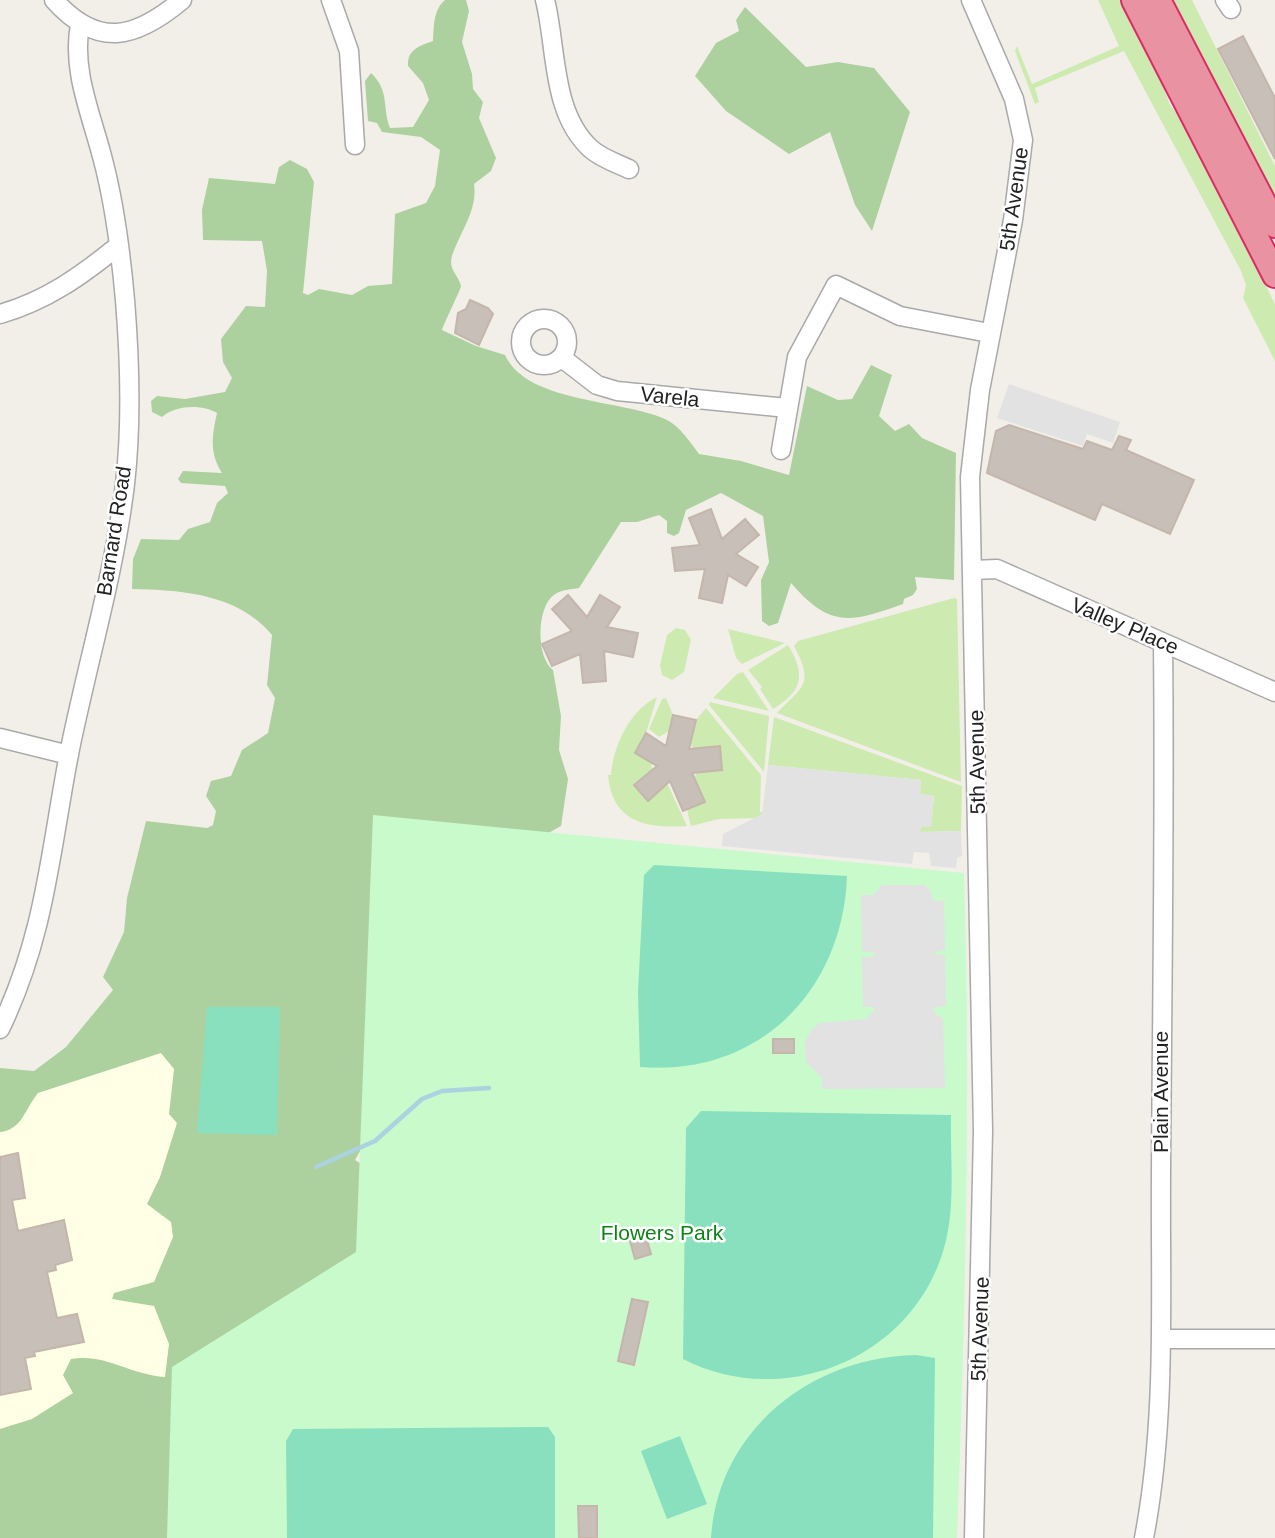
<svg xmlns="http://www.w3.org/2000/svg" width="1275" height="1538" viewBox="0 0 1275 1538" font-family="Arial,sans-serif">
<style>
.education{fill:#ffffe5}
.grass{fill:#cdebb0}
.forest{fill:#add19e}
.park{fill:#c8facc}
.pitch{fill:#88e0be}
.parking{fill:#e2e2e2}
.lines{fill:none;stroke-linecap:round;stroke-linejoin:round}
.stream{stroke:#aad3df;stroke-width:4.5}
.building{fill:#c7bfb8;stroke:#c4b6ab;stroke-width:2}
.minor-casing{stroke:#a9a9a9;stroke-width:21}
.highway-casing{stroke:#dc2a67;stroke-width:28}
.minor{stroke:#fff;stroke-width:18}
.highway{stroke:#e892a2;stroke-width:24}
.labels{text-anchor:middle;stroke-width:5;stroke-linejoin:round;paint-order:stroke}
.street-label{font-size:21px;fill:#222;stroke:#fff}
.park-label{font-size:21px;fill:#0c8416;stroke:#fff}
</style>
<rect width="100%" height="100%" fill="#f2efe9"/>
<path class="education" d="M161,1053L174,1068L181,1255L165,1377L0,1445V1108L42,1081Z"/>
<path class="grass" d="M1098,0H1122L1154,62L1170,105L1187,126L1275,304V361L1243,298L1246,285L1241,271L1124,51L1035,88L1039,102L1035,104L1015,51L1017,46L1032,84L1119,46Z
M1170,0H1192L1275,166V205Z
M954,598L957,599L961,782L777,713C802,687 815,685 794,646L798,641Z
M676,628L685,630L691,640L684,672L672,680L662,675L660,665L667,635Z
M728,629L785,643L742,664L736,658Z
M788,645C806,674 803,691 773,709L760,689L762,687L748,670Z
M743,672L769,711L713,698L737,674Z
M657,697L646,733L635,753L651,760L652,770L635,786L648,801L665,784L668,785L687,826C646,829 612,822 608,775H611C613,746 630,710 657,697Z
M666,698L673,715L669,731L659,737L649,729L662,699Z
M710,702L769,716L764,772L709,705Z
M706,708L761,775L760,812H763L760,818L719,819L691,826C684,804 686,791 698,770H722L720,747L696,751L689,743L696,720Z
M774,717L962,786L961,831L920,832L921,827H931L934,796L920,794L921,780L768,765Z"/>
<path class="forest" d="M445,0H466L469,11L462,42L472,74L473,89L483,102L479,118L496,158L491,171L474,184C478,210 460,232 452,256C448,270 458,274 461,286C461,289 445,321 442,330L476,346L505,355C527,403 619,399 665,419C679,425 690,442 699,454L741,461L789,475L807,386L838,400L852,399L871,365L892,375L879,416L895,431L909,424L922,438L956,453L954,580L915,577L917,589L913,595L904,599L903,604C850,623 830,628 791,583L778,623L769,626L762,621L761,580L769,562L763,516L721,493L686,510L679,533L674,536L667,533V521L659,515L637,522H621L579,588C567,590 556,590 549,600C537,616 537,658 553,670L561,716L559,750L568,779L561,826L534,841L355,1160L363,1165L396,1154L267,1538H0V1429L32,1419L73,1393L63,1375L71,1359C105,1353 128,1374 165,1377L169,1344L154,1306L112,1299L114,1293L154,1282L173,1237L171,1222L147,1204L160,1177L177,1123L169,1114L174,1069L161,1053L38,1093C25,1109 22,1130 0,1132V1068L34,1071L66,1047L113,990L103,977L124,932L127,898L146,821L207,828L213,825L216,811L206,796L211,781L231,776L242,750L268,733L275,698L267,685L272,635C238,594 182,590 132,589L133,559L141,539L179,540L188,529L210,522L217,503L228,493L225,486L181,483L178,479L183,471L222,473C209,452 212,436 217,413C202,404 175,405 162,417L152,412L151,401L157,396L185,399L225,392L232,378L223,362L221,339L246,306L265,307L267,271L262,241L203,240L202,210L209,178L275,184L279,167L290,160L307,169L314,182L303,293L308,295L319,289L352,295L368,286L392,284L395,214L426,203L435,186L440,150L421,137L382,132L377,123L368,121L365,81L371,73C390,91 382,107 390,128L413,127L429,100L423,83L408,66C407,50 419,46 433,41C434,27 433,10 445,0Z
M745,7L806,67L838,62L874,68L910,112L872,231L855,205L830,132L789,154L726,111L695,76L716,43L739,31L736,20Z"/>
<path class="park" d="M373,815L964,873C971,1095 965,1316 957,1538H167L172,1367L356,1252Z"/>
<path class="pitch" d="M654,865L847,876C843,991 758,1077 640,1067L638,992L644,875Z
M207,1007H280L277,1135L197,1133Z
M701,1111L951,1115C950,1158 956,1207 944,1248C913,1358 784,1411 683,1359L686,1128Z
M916,1355L935,1358L933,1538H711C718,1429 812,1357 916,1355Z
M548,1427L555,1437V1538H287L286,1441L293,1429Z
M680,1436L707,1504L667,1519L641,1451Z"/>
<path class="parking" d="M1009,384L1120,422L1113,443L1087,434L1083,446L997,418Z
M768,765L921,780L920,794L934,796L931,827H921L920,832L961,831L962,856L957,858L956,868L931,866L929,853L914,852L912,864L722,846L723,834L762,814Z
M882,885H924L931,891L932,900L944,901L945,950L932,953L945,956L946,1006L933,1008L936,1015L943,1018L945,1088L822,1089V1078L806,1062L805,1042L812,1029L820,1023L865,1019L874,1011V1007H863L862,957H873L875,953L862,951L861,895H873Z"/>
<g class="lines">
<path class="stream" d="M316,1167L375,1141L422,1099L442,1091L489,1088"/>
</g>
<path class="building" d="M1243,36L1275,98V159L1218,49Z
M470,300L488,308L493,314L479,345L455,333L458,313L466,309Z
M1009,425L1083,449L1087,441L1112,450L1119,436L1131,440L1126,450L1194,480L1170,534L1102,504L1095,520L987,473L996,431Z
M711,509L722,539L745,519L759,535L736,554L758,567L746,586L728,575L722,603L699,598L705,569L675,571L672,548L700,545L689,518Z
M568,595L587,617L600,595L620,607L607,627L638,633L633,657L604,651L606,681L583,683L580,654L552,666L542,644L572,631L552,609Z
M673,715L696,720L689,749L720,746L722,770L692,773L705,802L683,811L670,781L648,801L634,785L657,766L635,753L646,733L666,746Z
M773,1039H794V1053H773Z
M18,1153L25,1198L12,1200L18,1231L64,1220L72,1260L55,1265L56,1270L47,1272L57,1318L77,1314L84,1342L34,1352L35,1356L25,1358L31,1389L0,1395V1157Z
M645,1233L651,1254L635,1259L629,1238Z
M632,1299L648,1302L634,1365L618,1361Z
M578,1506H597V1538H579Z"/>
<g class="lines">
<g class="minor-casing">
<path id="minor" d="M54,0C98,49 135,39 182,0
M331,0L349,51L355,145
M545,0C557,47 551,113 591,149C601,158 616,163 629,169
M971,0L1014,99L1023,140L1013,220L980,390L970,477L983,1131L974,1538
M1225,0L1231,9
M0,314C46,301 81,276 118,246
M521 342a23 23 0 1 1 46 0a23 23 0 1 1-46 0Z
M562,358L597,385L617,391L787,408
M781,450L797,357L836,285L900,316L989,333
M973,570L997,569L1275,692
M0,738L69,755
M0,1029C45,936 50,853 69,754C87,664 114,576 125,484C132,423 130,361 125,300C121,255 115,207 104,164C93,118 71,72 80,25
M1162,1339H1275
M1144,1538C1167,1417 1160,1296 1161,1174C1162,997 1165,821 1163,644"/>
</g>
<g class="highway-casing">
<path id="highway" d="M1134,0L1275,275
M1158,0L1275,225"/>
</g>
<use href="#minor" class="minor"/>
<use href="#highway" class="highway"/>
</g>
<g class="labels">
<g class="street-label">
<text transform="translate(1014 199) rotate(-82)" y="7">5th Avenue</text>
<text transform="translate(670 397) rotate(6)" y="7">Varela</text>
<text transform="translate(114 531) rotate(-81)" y="7">Barnard Road</text>
<text transform="translate(1125 626) rotate(23)" y="7">Valley Place</text>
<text transform="translate(977 762) rotate(-91)" y="7">5th Avenue</text>
<text transform="translate(1161 1092) rotate(-90)" y="7">Plain Avenue</text>
<text transform="translate(980 1329) rotate(-88)" y="7">5th Avenue</text>
</g>
<g class="park-label">
<text x="662" y="1240">Flowers Park</text>
</g>
</g>
</svg>
